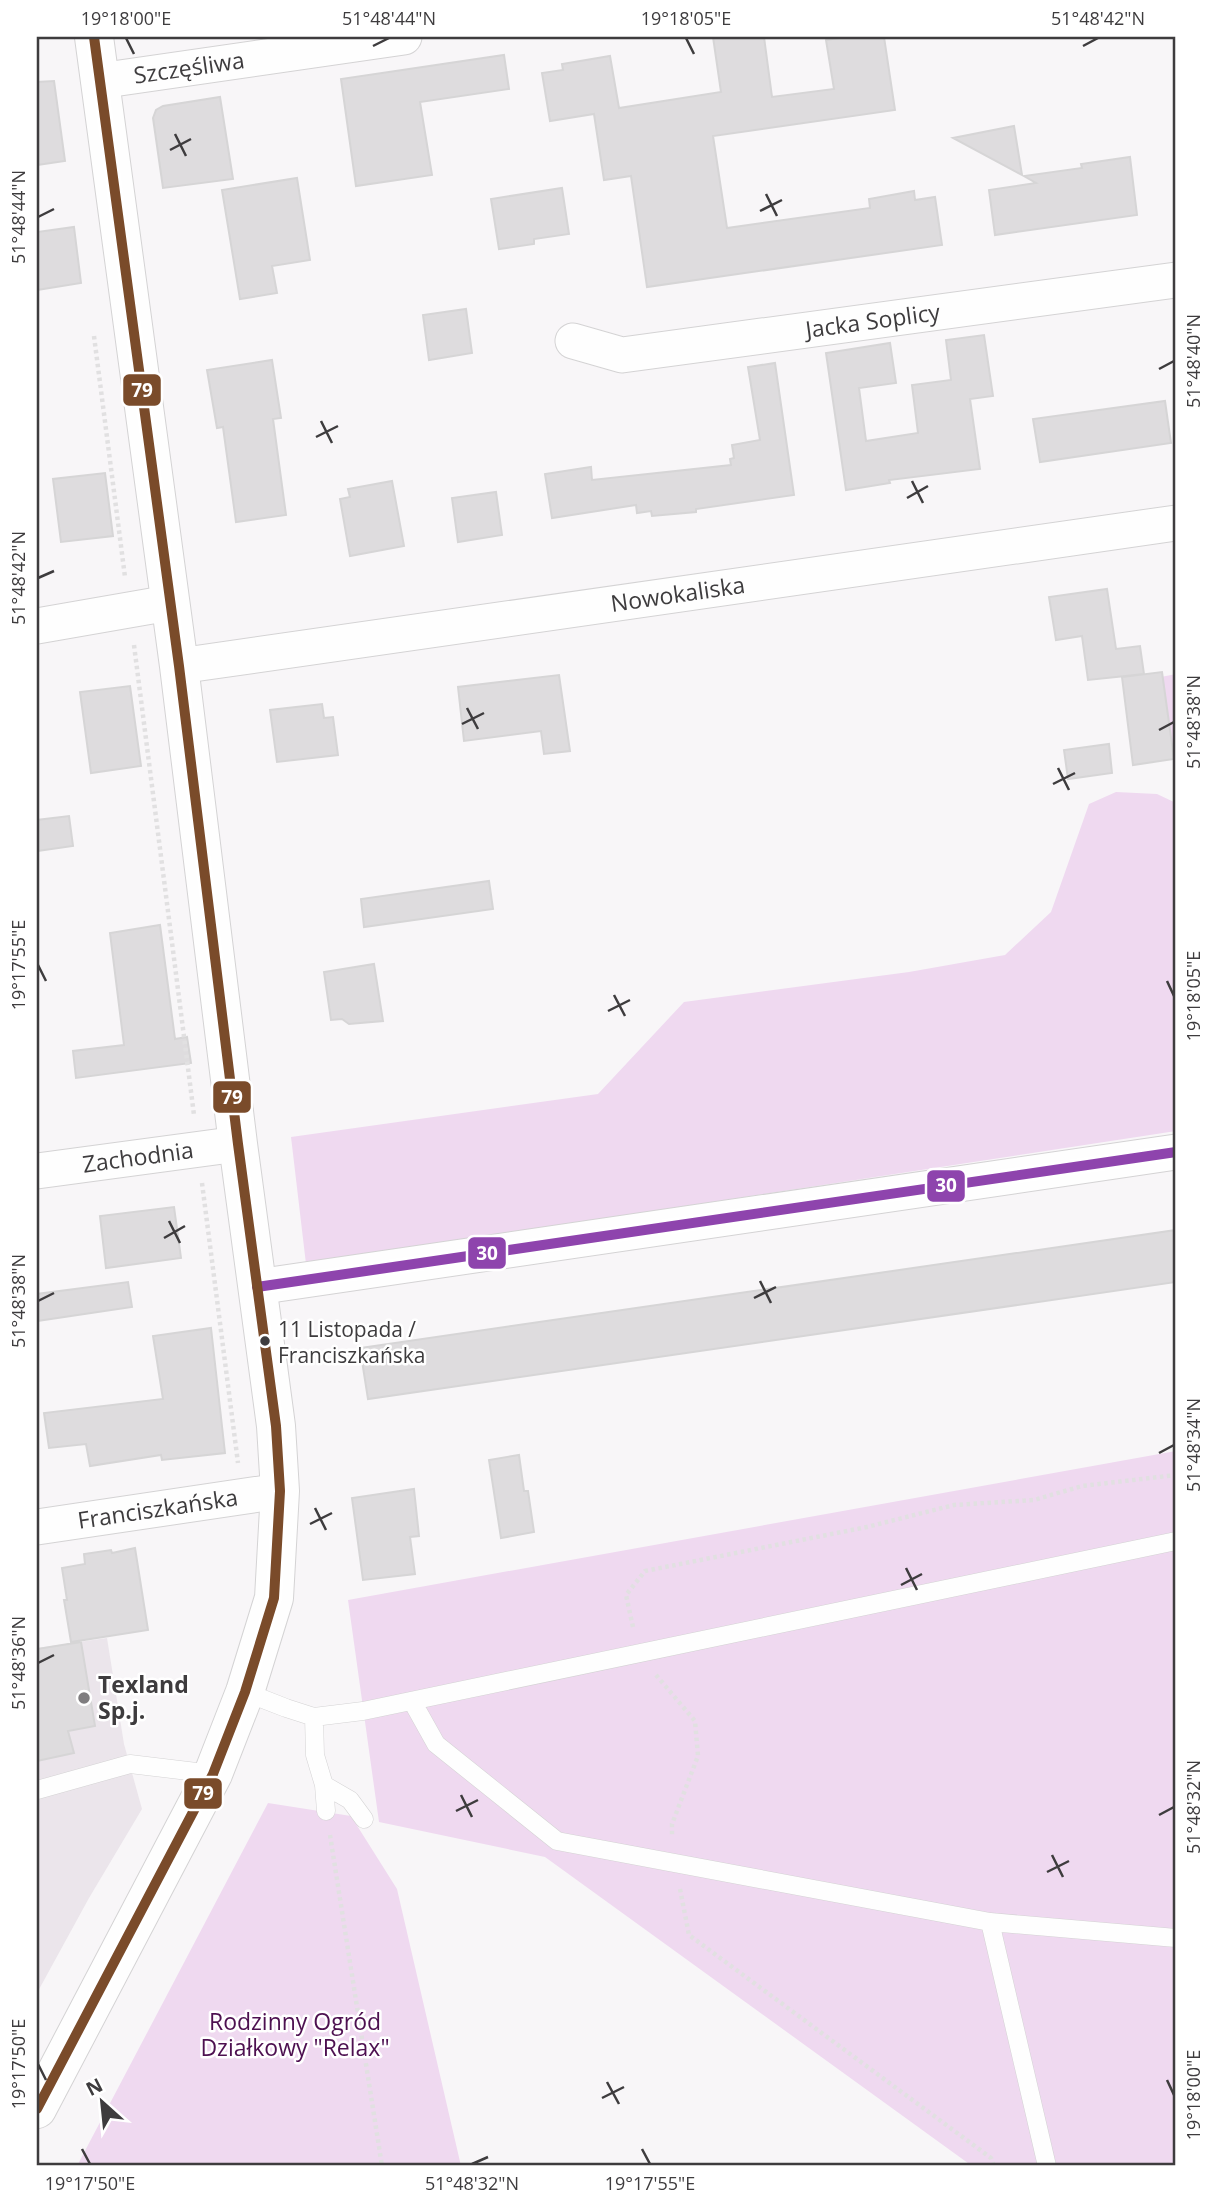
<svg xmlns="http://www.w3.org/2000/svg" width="1213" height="2203" viewBox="0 0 1213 2203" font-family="'Open Sans',sans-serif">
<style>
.built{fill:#ebe5eb}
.green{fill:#efd9f0}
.building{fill:#dedcde;stroke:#d6d5d6;stroke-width:2}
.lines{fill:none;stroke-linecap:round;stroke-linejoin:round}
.lane-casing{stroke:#d4d3d4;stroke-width:19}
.street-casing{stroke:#d4d3d4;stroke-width:37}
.secondary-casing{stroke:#d4d3d4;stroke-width:40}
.path{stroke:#e1e0e1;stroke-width:4.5;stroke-dasharray:3.5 3.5;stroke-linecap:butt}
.lane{stroke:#fefefe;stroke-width:18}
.street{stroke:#fefefe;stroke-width:35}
.secondary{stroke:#fefefe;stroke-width:38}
.bus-1-casing{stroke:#fff;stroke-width:16}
.bus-2-casing{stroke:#fff;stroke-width:16}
.bus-1{stroke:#8e44ad;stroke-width:10}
.bus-2{stroke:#7a4b2a;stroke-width:10}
.ticks{fill:none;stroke:#3e3c3e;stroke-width:2.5}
.bus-dot{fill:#3e3c3e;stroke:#fff;stroke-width:2.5}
.poi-dot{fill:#7f7d7f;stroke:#fff;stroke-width:2.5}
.labels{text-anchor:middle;stroke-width:5;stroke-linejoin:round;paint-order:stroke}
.bus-label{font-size:21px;fill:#3e3c3e;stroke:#fff;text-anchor:start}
.street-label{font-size:23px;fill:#3e3c3e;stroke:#fff}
.poi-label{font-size:23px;font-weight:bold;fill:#3e3c3e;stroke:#fff;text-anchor:start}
.park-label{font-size:23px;fill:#4d1050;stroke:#fff}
.line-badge{stroke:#fff;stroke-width:2.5}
.badge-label{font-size:19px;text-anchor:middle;font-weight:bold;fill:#fff}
.neatline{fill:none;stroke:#3e3c3e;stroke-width:2.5}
.ticks-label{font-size:18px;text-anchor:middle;fill:#3e3c3e}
</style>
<rect width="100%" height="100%" fill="#f8f6f8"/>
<path class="built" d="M107,1638L124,1744L142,1809L89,1898L37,1993V1648Z"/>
<path class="green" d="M1176,674V777L1161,677Z
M1116,792L1157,794L1176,803V1131L306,1264L291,1137L598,1094L684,1002L909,972L1005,955L1051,912L1089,804Z
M1176,1451V2166H972L545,1857L379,1822L348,1600Z
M268,1803L351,1816L397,1889L461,2166H77Z"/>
<path class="building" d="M713,37H764L772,97L834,89L826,40L846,37H884L895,110L713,136L727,228L870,208L869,199L914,191L915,200L935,197L942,245L647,287L631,176L604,180L594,114L550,121L542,73L563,70L562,64L610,56L619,108L721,92Z
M504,55L509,89L420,102L432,175L356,186L341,79Z
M54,81L65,161L37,165V82Z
M220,97L233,179L163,188L153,118L156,110L163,106Z
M1014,126L1022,175L953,138Z
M1130,157L1137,215L995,235L989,190L1036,183L1024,176L1082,168L1081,164Z
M297,178L310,260L272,266L277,293L240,299L222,190Z
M562,188L569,234L534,239V244L499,249L491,199Z
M74,227L81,283L37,290V232Z
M466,309L472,353L429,360L423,315Z
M984,335L993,396L970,399L980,469L889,480L890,483L846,490L826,353L890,343L896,383L859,388L866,441L918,433L912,385L951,380L946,340Z
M272,360L281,418L273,419L286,515L236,522L223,427L217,428L207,370Z
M775,363L794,495L696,509V512L652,516L651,511L637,513L636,505L552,518L545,474L591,467L592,480L731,465L730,459L734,458L732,445L760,440L748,367Z
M1165,401L1171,443L1040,462L1033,419Z
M105,473L113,536L61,542L53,479Z
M392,481L404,546L350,556L340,499L350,497L348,489Z
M496,492L502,535L458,542L452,498Z
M1107,589L1116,649L1140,646L1144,674L1088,680L1082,636L1056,640L1049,597Z
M1162,672L1174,759L1133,765L1122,677Z
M559,675L570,751L544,754L541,731L464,741L458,687Z
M130,686L141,766L91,773L80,692Z
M322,704L324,718L333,717L338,755L277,762L270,710Z
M1109,744L1112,773L1068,779L1064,750Z
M69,816L73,846L37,851V820Z
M489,881L493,909L364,927L361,899Z
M160,925L175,1039L187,1037L191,1063L76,1078L73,1051L124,1045L110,933Z
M374,964L383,1021L349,1024L342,1019L331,1020L324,972Z
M174,1207L181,1258L106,1268L100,1216Z
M1176,1230V1282L368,1399L360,1348Z
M128,1282L132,1307L37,1321V1294Z
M211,1328L225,1453L162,1460L161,1455L90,1466L86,1444L49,1448L44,1413L163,1399L153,1336Z
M519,1455L524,1491H528L534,1532L501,1538L489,1460Z
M414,1489L419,1536L410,1537L415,1574L363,1580L352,1498Z
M135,1548L148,1630L71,1642L64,1600H67L62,1568L85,1564L84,1554L111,1550L112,1553Z
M81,1642L95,1726L68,1731L74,1753L37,1761V1649Z"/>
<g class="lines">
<g class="lane-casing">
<path id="lane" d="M245,1692L286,1708L314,1717L363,1711L1176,1541
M412,1701L436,1744L557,1841L990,1922L1176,1938
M314,1717L315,1755L324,1785L326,1811
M324,1785L350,1800L364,1819
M37,1790L130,1764L213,1774
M990,1922L1047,2166"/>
</g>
<g class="street-casing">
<g id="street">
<path id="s1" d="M99,81L404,37"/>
<path id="s2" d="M573,341L622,355L1176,280"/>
<path d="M37,626L169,603"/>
<path id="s3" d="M179,666L1176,523"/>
<path id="s4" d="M37,1171L238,1144"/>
<path d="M257,1287L1176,1152"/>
<path id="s5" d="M37,1527L280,1491"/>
</g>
</g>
<g class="secondary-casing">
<path id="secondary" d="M37,2109L213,1774L245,1692L274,1598L280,1491L276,1426L238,1144L179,666L94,37"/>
</g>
<path class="path" d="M94,336L125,577
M134,645L194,1115
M202,1183L238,1463
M633,1627L626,1595L645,1571L867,1527L954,1505L1034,1500L1082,1486L1176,1475
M656,1675L695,1721L698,1756L672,1824V1835
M330,1835L382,2166
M680,1889L689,1935L991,2158L994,2166"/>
<use href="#lane" class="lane"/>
<use href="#street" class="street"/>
<use href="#secondary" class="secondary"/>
<g class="bus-1-casing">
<path id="bus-1" d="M257,1287L1176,1152"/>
</g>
<g class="bus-2-casing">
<path id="bus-2" d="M37,2109L213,1774L245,1692L274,1598L280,1491L276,1426L238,1144L179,666L94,37"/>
</g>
<use href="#bus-1" class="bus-1"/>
<use href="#bus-2" class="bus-2"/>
</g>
<path class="ticks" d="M126,38L134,54M686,38L694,54M373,46L389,38M1083,46L1098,38M175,134L186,156M170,150L191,139M766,194L777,216M760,211L782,200M38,217L54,209M1159,369L1174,361M321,421L332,443M316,437L338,426M912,481L923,503M907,498L928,486M38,578L54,571M467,708L478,729M462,724L484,713M1159,730L1174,722M1058,768L1069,790M1053,784L1075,773M38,965L46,981M1167,981L1174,996M614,995L625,1016M608,1011L630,1000M169,1221L180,1243M164,1238L185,1226M760,1281L771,1303M754,1298L776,1287M38,1301L54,1293M1159,1453L1174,1445M315,1508L326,1530M310,1524L332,1513M906,1568L917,1590M901,1585L922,1574M38,1663L54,1655M461,1795L472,1817M456,1811L478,1800M1159,1815L1174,1807M1052,1855L1063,1877M1047,1872L1069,1861M38,2064L46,2080M1167,2080L1174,2095M607,2082L619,2104M602,2098L624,2087M82,2149L90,2164M642,2149L650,2164M472,2164L488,2157"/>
<circle class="bus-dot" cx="265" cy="1341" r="6"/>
<circle class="poi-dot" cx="84" cy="1698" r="7"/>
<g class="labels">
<g class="bus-label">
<text x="278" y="1337">11 Listopada /<tspan x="278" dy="26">Franciszkańska</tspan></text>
</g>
<g class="street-label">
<text dy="8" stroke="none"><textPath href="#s1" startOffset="91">Szczęśliwa</textPath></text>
<text dy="8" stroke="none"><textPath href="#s2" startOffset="304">Jacka Soplicy</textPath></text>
<text dy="8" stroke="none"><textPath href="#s3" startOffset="504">Nowokaliska</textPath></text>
<text dy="8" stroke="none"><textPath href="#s4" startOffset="102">Zachodnia</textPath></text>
<text dy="8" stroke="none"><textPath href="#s5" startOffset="122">Franciszkańska</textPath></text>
</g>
<g class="poi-label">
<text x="98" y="1693">Texland<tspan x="98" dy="26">Sp.j.</tspan></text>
</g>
<g class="park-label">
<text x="295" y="2030">Rodzinny Ogród<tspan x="295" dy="26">Działkowy "Relax"</tspan></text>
</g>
</g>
<g class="line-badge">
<rect x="122" y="373" width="40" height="34" rx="7" fill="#7a4b2a"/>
<rect x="212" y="1080" width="40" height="34" rx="7" fill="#7a4b2a"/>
<rect x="926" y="1169" width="40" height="34" rx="7" fill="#8e44ad"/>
<rect x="467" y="1236" width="40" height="34" rx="7" fill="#8e44ad"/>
<rect x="183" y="1777" width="40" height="33" rx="7" fill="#7a4b2a"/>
</g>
<g class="badge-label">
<text x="142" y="397">79</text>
<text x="232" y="1104">79</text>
<text x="946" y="1192">30</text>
<text x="487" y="1260">30</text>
<text x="203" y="1800">79</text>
</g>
<rect width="1213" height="2203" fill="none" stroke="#ffffff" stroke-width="77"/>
<g transform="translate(102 2102) rotate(333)" stroke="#ffffff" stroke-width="5" paint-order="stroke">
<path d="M0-5L12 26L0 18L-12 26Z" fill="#3e3c3e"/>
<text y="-10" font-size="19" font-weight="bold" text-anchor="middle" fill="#3e3c3e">N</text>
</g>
<rect x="38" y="38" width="1136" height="2126" class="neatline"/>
<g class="ticks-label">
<text x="126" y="25">19°18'00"E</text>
<text x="389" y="25">51°48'44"N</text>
<text x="686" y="25">19°18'05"E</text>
<text x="1098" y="25">51°48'42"N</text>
<text transform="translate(19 217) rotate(-90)" y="6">51°48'44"N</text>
<text transform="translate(1194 361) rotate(-90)" y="6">51°48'40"N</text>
<text transform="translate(19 578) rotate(-90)" y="6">51°48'42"N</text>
<text transform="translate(1194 722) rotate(-90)" y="6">51°48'38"N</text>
<text transform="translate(19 965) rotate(-90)" y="6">19°17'55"E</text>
<text transform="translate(1194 996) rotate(-90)" y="6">19°18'05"E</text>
<text transform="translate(19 1301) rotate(-90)" y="6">51°48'38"N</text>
<text transform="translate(1194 1445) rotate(-90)" y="6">51°48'34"N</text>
<text transform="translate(19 1663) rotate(-90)" y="6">51°48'36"N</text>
<text transform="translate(1194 1807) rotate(-90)" y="6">51°48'32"N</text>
<text transform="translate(19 2064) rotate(-90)" y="6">19°17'50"E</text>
<text transform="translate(1194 2095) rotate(-90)" y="6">19°18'00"E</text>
<text x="90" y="2190">19°17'50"E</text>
<text x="472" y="2190">51°48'32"N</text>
<text x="650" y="2190">19°17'55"E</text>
</g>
</svg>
